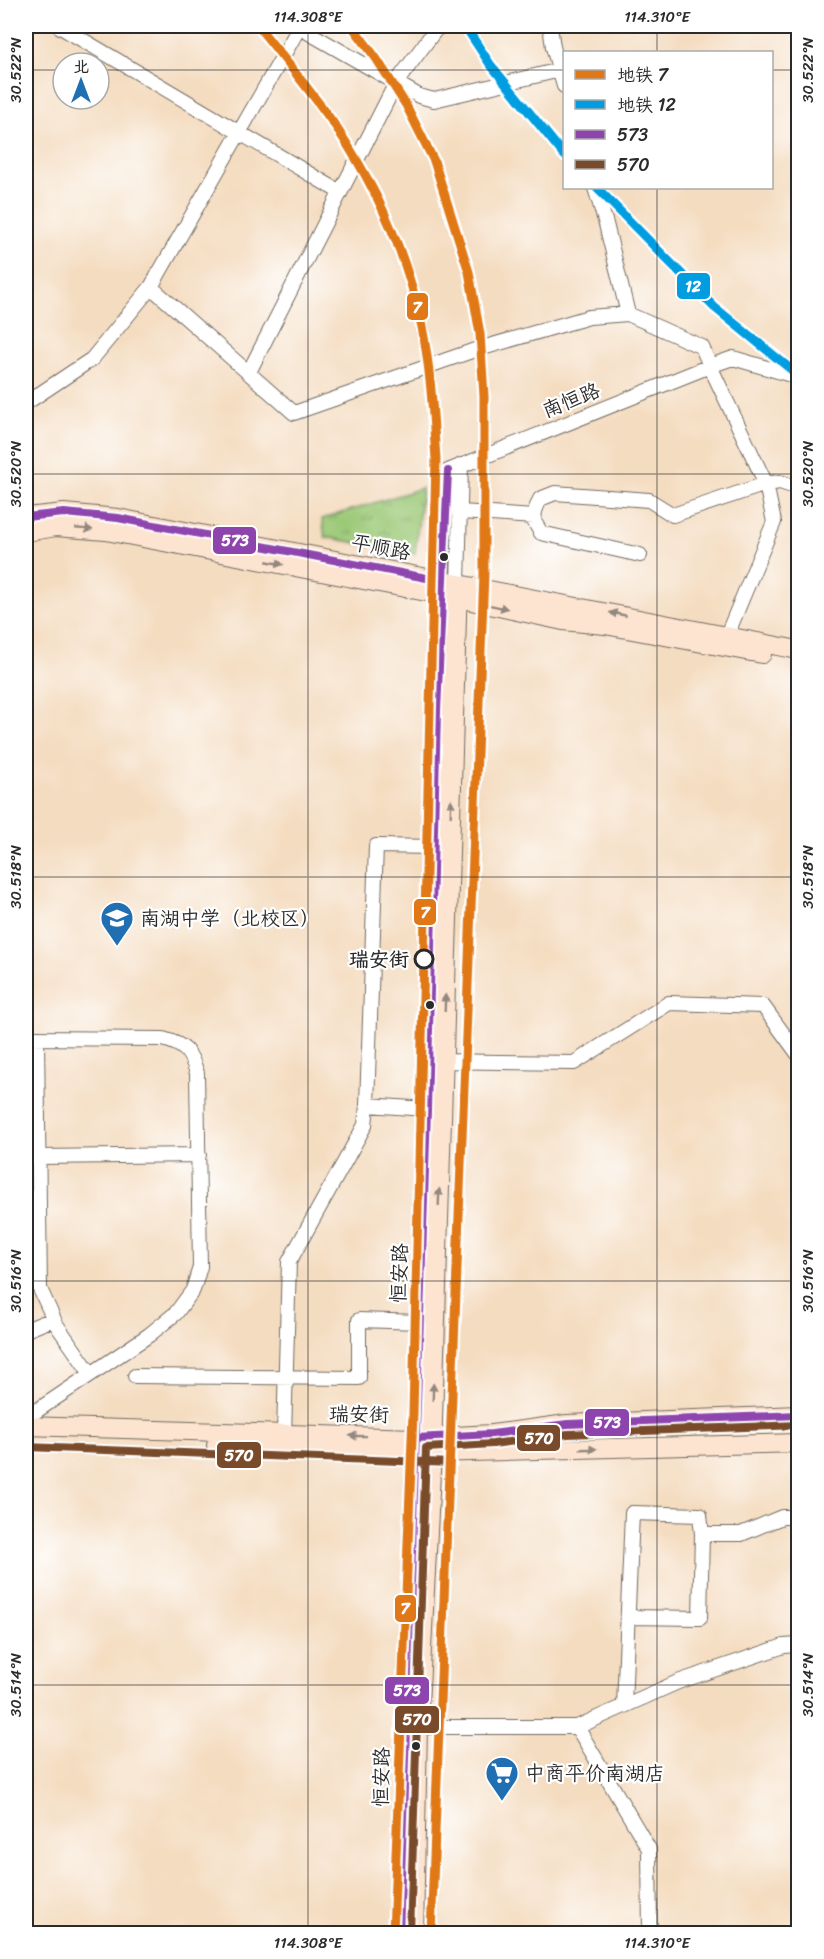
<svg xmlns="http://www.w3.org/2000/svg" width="824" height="1959" viewBox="0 0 824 1959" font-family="Sriracha,'LXGW WenKai TC',sans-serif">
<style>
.grass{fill:url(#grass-tufts);stroke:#627a50;stroke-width:1.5}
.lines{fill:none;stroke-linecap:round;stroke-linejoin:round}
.street-casing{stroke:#71695f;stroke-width:16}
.secondary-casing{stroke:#71695f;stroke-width:20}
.street{stroke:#fff;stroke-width:14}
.secondary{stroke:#fde4d1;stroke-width:18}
.bus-1-casing{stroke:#fff;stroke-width:12}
.bus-2-casing{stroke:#fff;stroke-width:12}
.bus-1{stroke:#8e44ad;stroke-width:8}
.bus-2{stroke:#7a4b2a;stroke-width:8}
.metro-1-casing{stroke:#fff;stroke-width:14}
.metro-2-casing{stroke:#fff;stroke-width:14}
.metro-1{stroke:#e17817;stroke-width:9}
.metro-2{stroke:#029de0;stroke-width:9}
.oneway{fill:#94887e}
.ticks{fill:none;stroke:#2b2b2b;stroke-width:1.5;stroke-opacity:0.45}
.bus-dot{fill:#2b2b2b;stroke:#fff;stroke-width:2}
.stop-dot{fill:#fff;stroke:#2b2b2b;stroke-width:3}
.labels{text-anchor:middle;stroke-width:4.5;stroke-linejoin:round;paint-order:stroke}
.street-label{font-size:20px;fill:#2b2b2b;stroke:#fff}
.poi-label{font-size:20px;fill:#2b2b2b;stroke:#fff;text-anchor:start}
.stop-label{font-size:20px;font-weight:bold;fill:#2b2b2b;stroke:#fff;text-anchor:end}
.line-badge{stroke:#fff;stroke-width:2}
.badge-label{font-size:16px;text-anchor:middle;font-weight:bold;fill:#fff}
.neatline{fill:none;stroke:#2b2b2b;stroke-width:2}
.ticks-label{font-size:15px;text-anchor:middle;fill:#2b2b2b}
</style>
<defs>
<pattern id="grass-tufts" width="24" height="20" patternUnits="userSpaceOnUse" patternTransform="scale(1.5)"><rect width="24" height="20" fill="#9ac875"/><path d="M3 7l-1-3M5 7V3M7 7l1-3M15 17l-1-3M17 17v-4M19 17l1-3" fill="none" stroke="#7ea360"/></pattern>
</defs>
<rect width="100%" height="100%" fill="#fff"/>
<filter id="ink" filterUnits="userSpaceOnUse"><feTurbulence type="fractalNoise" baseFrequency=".0167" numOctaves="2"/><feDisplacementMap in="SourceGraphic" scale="12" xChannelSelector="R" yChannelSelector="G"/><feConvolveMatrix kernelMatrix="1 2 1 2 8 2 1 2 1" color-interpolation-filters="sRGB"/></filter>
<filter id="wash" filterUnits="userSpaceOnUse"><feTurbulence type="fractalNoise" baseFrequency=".008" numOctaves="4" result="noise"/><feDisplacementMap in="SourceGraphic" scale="24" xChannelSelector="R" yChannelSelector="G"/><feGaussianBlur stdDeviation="1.35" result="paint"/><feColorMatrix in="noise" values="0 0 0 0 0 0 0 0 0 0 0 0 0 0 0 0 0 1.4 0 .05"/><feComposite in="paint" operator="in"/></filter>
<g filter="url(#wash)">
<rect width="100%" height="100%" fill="#f4dcc0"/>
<path class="grass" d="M422,488L415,554L325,537L322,519Z"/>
</g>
<g filter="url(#ink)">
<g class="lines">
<g class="street-casing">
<path id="street" d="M59,26L340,192
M297,26L419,96L434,100L560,70
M300,26L151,287L294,413L472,351L589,317L628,314L702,347L710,366L733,358L798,377
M550,26L553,47L564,86
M595,188L606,224L628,314
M249,372L396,83L436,29L442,26
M26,403L92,359L151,287
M461,512L534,517
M640,555L541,533L534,521L535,511L540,499L555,493L649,500L673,515L766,484L780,482L798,488
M442,581L448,471L710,366L766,484L774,522L727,635
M458,584L461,465
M26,1038L163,1039C185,1045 190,1051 197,1073L200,1267L193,1290L176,1313L149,1335L26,1418
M37,1038L40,1289L56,1324L91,1374
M434,1061L574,1063L669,1003L763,1006L798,1054
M367,1105L376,846L434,847
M39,1157L199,1155
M26,1330L53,1319
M135,1376L359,1378V1320L420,1322
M284,1435L289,1262L365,1125L367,1105L427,1109
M628,1617L700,1618L702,1534
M624,1706L632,1513L700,1515L702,1534H741L782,1517H798
M410,1727H577L678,1682L784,1646L798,1645
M577,1727L649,1849L650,1934"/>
</g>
<g class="secondary-casing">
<path id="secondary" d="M26,517L64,513L118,518L798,650
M26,532L56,527L106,531L458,598L563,621L605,625L762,654
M26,1426L416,1438L492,1434L567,1424L798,1415
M216,1445L432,1453L798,1443
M399,1934L405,1727L427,1109L442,581
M414,1934L418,1727L432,1453L458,584"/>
</g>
<use href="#street" class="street"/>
<use href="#secondary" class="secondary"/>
<g class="bus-1-casing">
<path id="bus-1" d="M26,517L64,513L118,518L442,581
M416,1438L492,1434L567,1424L798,1415
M399,1934L427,1110L437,711L448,471"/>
</g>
<g class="bus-2-casing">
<path id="bus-2" d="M26,1447L452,1463
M410,1934L426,1448L493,1444L568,1434L798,1425"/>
</g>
<use href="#bus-1" class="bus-1"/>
<use href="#bus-2" class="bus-2"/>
<g class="metro-1-casing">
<path id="metro-1" d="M258,26C284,59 312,92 336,127C377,188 407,256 422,327C431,371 433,415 436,459L413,1413L393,1934
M352,26L376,58L406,105L434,161L469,272L480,334L484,396V574L431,1934"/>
</g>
<g class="metro-2-casing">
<path id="metro-2" d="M465,26L490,64L564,155
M597,188L714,307L798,375"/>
</g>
<use href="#metro-1" class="metro-1"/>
<use href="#metro-2" class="metro-2"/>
</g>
<defs><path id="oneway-solid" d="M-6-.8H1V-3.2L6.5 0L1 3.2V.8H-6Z" transform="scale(1.5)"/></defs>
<g class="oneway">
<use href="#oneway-solid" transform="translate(84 529) rotate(5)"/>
<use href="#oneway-solid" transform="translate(275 563) rotate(11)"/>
<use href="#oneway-solid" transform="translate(499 607) rotate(12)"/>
<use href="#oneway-solid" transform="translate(618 614) rotate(-169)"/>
<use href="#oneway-solid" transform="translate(451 808) rotate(-88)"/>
<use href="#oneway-solid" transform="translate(445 1003) rotate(-88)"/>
<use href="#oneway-solid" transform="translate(439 1197) rotate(-88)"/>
<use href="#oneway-solid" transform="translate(433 1392) rotate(-88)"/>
<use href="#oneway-solid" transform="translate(358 1436) rotate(-179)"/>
<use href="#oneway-solid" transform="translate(588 1449) rotate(-2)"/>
</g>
</g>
<path class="ticks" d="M308,26V1934M657,26V52M26,70H63M99,70H564M772,70H798M657,188V1934M26,474H798M26,877H798M26,1281H798M26,1685H798"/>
<defs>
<g id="school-pin" transform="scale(1.725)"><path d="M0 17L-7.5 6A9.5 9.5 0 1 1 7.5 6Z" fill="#1f6fb2" stroke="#fff"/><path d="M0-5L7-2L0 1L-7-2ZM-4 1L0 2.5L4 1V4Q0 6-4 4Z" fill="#fff"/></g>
<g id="supermarket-pin" transform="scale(1.725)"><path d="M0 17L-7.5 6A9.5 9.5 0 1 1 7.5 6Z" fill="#1f6fb2" stroke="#fff"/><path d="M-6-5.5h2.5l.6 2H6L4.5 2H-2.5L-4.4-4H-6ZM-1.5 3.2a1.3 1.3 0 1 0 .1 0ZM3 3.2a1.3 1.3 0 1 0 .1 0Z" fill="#fff"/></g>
</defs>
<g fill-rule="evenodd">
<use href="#school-pin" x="117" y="918"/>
<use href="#supermarket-pin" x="502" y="1773"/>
</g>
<g class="bus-dot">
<circle cx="444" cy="557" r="5"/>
<circle cx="430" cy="1005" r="5"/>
<circle cx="416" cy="1746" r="5"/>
</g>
<circle class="stop-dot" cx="424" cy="959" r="9"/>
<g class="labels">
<g class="street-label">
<text transform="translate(571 400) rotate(-22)" y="7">南恒路</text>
<text transform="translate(381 547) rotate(11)" y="7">平顺路</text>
<text transform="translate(399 1273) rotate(-88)" y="7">恒安路</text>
<text transform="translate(359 1414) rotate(1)" y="7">瑞安街</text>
<text transform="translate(381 1777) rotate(-89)" y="7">恒安路</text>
</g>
<g class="poi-label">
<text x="140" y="925">南湖中学（北校区）</text>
<text x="525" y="1780">中商平价南湖店</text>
</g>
<g class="stop-label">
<text x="409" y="966">瑞安街</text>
</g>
</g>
<g class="line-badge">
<rect x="676" y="272" width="35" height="28" rx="6" fill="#029de0"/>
<rect x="406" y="292" width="23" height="29" rx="6" fill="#e17817"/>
<rect x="212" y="526" width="45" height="29" rx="6" fill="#8e44ad"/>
<rect x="413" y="898" width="24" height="28" rx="6" fill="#e17817"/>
<rect x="584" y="1408" width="46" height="29" rx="6" fill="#8e44ad"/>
<rect x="516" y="1424" width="45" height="28" rx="6" fill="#7a4b2a"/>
<rect x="216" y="1441" width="46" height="28" rx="6" fill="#7a4b2a"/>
<rect x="394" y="1594" width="23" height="29" rx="6" fill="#e17817"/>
<rect x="384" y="1676" width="46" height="29" rx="6" fill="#8e44ad"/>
<rect x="394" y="1705" width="46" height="29" rx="6" fill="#7a4b2a"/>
</g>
<g class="badge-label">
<text x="693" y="292">12</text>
<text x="417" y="313">7</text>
<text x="235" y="546">573</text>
<text x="425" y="918">7</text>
<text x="607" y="1428">573</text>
<text x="539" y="1444">570</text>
<text x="239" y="1461">570</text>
<text x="405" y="1614">7</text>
<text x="407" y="1696">573</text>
<text x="417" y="1725">570</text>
</g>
<rect width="824" height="1959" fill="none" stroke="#fff" stroke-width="66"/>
<rect x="563" y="51" width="210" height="138" fill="#ffffff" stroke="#aaaaaa" stroke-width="1.5"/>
<rect x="575" y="70" width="30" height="9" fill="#e17817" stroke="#aaaaaa" stroke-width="1.5"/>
<text x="617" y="81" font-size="18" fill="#2b2b2b">地铁 7</text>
<rect x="575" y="100" width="30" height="9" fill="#029de0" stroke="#aaaaaa" stroke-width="1.5"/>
<text x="617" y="111" font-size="18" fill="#2b2b2b">地铁 12</text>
<rect x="575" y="130" width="30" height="9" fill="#8e44ad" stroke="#aaaaaa" stroke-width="1.5"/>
<text x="617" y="141" font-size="18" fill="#2b2b2b">573</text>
<rect x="575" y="160" width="30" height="9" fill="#7a4b2a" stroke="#aaaaaa" stroke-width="1.5"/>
<text x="617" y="171" font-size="18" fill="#2b2b2b">570</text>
<g transform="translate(81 81)"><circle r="28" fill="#ffffff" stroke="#aaaaaa" stroke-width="1.5"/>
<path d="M0-4.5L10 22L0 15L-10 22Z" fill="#1f6fb2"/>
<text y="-9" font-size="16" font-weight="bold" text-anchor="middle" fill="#2b2b2b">北</text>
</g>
<rect x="33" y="33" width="758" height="1893" class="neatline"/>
<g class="ticks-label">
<text x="308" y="22">114.308°E</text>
<text x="657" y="22">114.310°E</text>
<text transform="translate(16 70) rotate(-90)" y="5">30.522°N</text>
<text transform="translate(808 70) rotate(-90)" y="5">30.522°N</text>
<text transform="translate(16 474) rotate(-90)" y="5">30.520°N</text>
<text transform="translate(808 474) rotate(-90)" y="5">30.520°N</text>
<text transform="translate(16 877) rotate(-90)" y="5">30.518°N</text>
<text transform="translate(808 877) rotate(-90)" y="5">30.518°N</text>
<text transform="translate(16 1281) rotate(-90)" y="5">30.516°N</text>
<text transform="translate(808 1281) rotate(-90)" y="5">30.516°N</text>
<text transform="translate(16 1685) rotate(-90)" y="5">30.514°N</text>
<text transform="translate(808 1685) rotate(-90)" y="5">30.514°N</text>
<text x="308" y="1948">114.308°E</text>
<text x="657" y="1948">114.310°E</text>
</g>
</svg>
